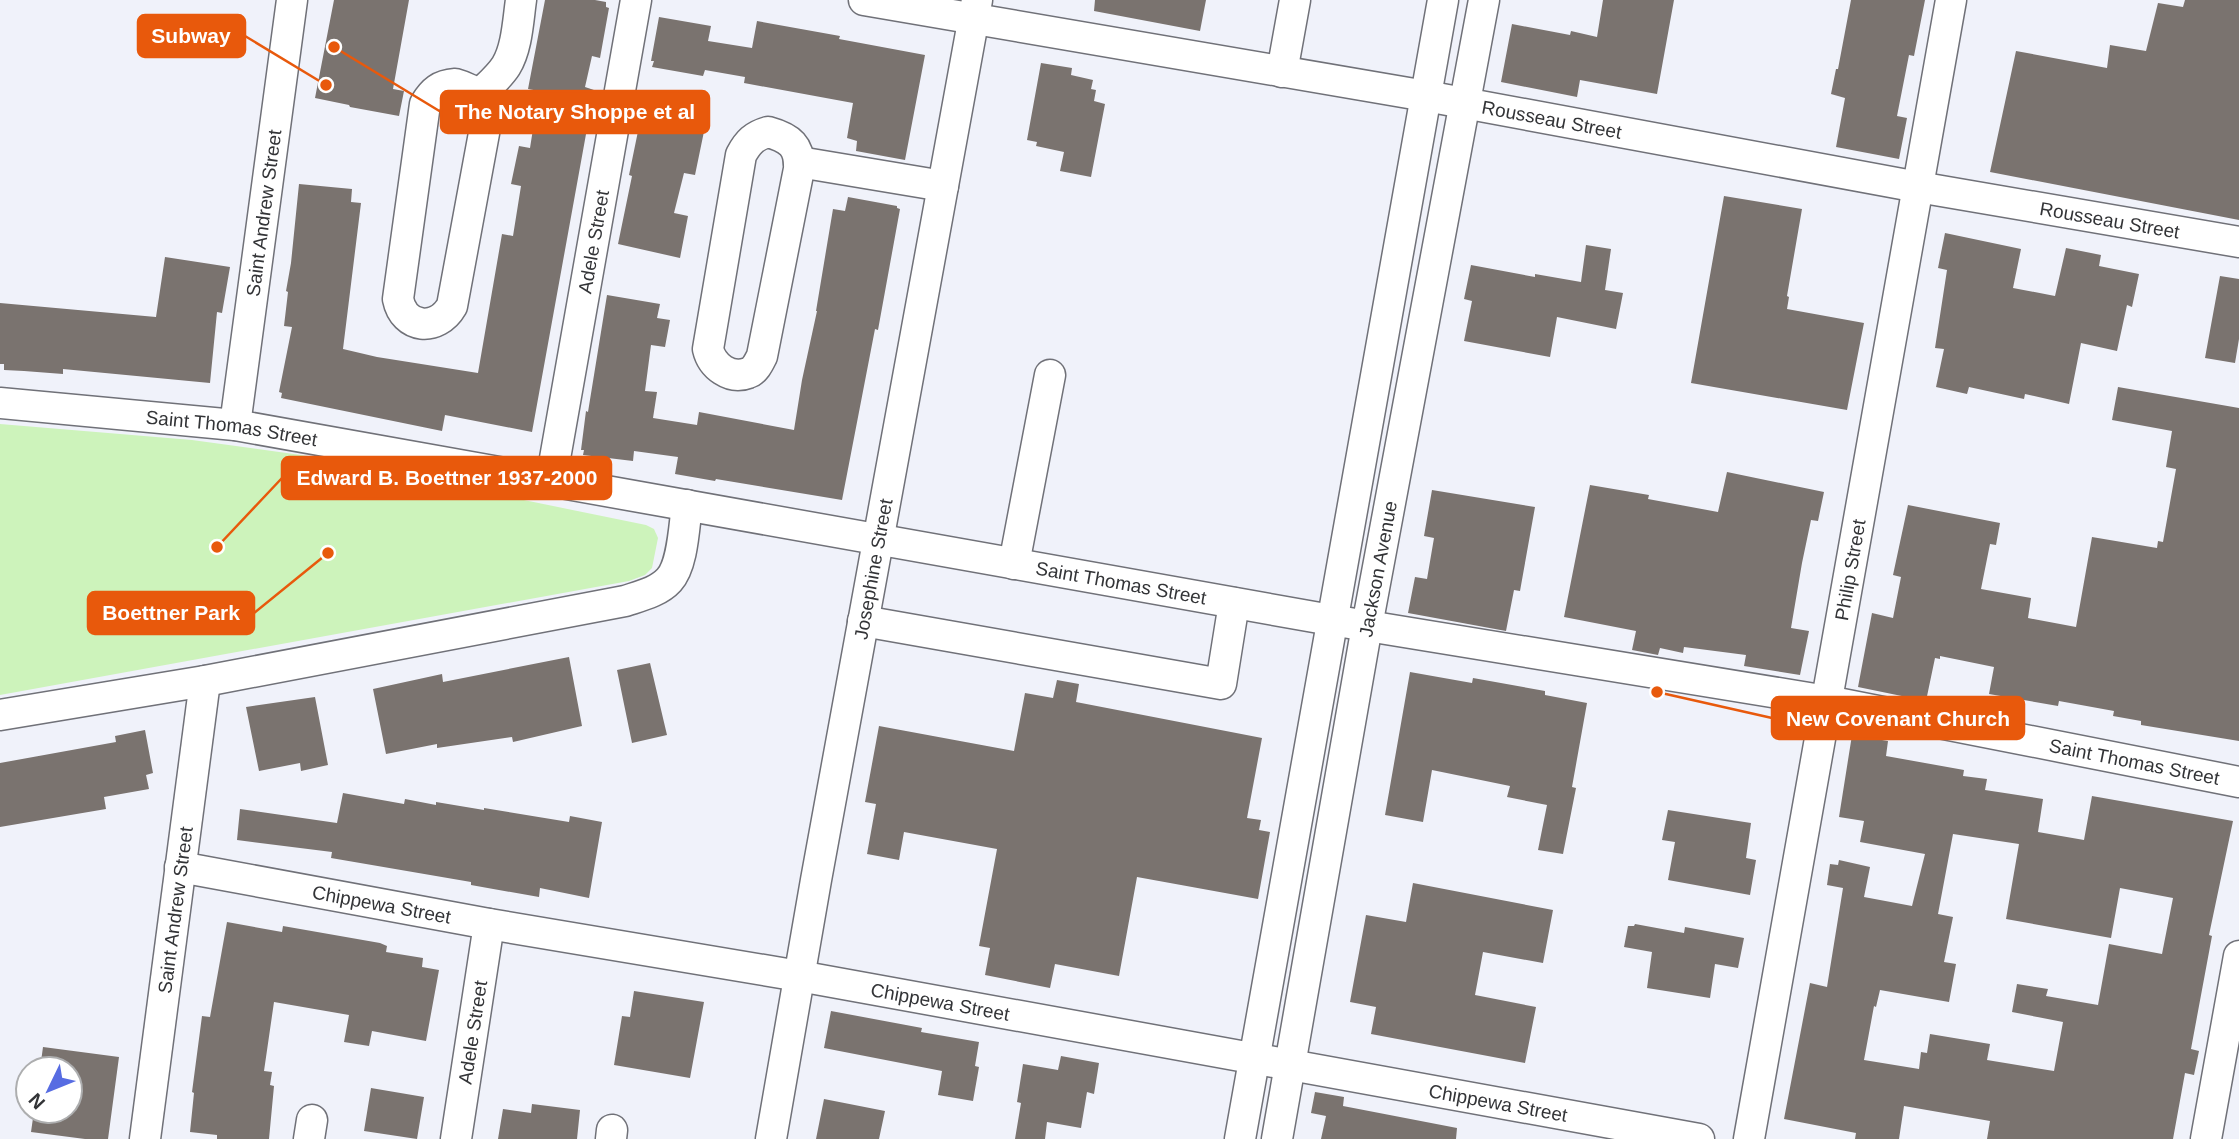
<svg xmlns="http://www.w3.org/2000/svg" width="2239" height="1139" viewBox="0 0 2239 1139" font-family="Arial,sans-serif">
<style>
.green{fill:#cdf3bb}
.building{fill:#7a736f;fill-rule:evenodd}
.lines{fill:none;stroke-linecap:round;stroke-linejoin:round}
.minor-casing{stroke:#707178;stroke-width:33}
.minor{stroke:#fff;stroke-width:30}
.labels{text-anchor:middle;stroke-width:7;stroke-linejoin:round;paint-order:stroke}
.street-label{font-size:19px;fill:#333437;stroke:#fff}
.leader{fill:none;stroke:#e8590c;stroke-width:2.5}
.callout-dot{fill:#e8590c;stroke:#fff;stroke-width:2.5}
.callout{fill:#e8590c;stroke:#e8590c;stroke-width:2.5}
.callout-label{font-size:21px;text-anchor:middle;font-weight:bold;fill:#fff}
</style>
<rect width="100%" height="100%" fill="#f0f2fa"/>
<path class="green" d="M0,424L192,440L308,456L646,525L654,529L658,538L652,568L645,575L629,581L0,695Z"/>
<path class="building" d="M334,0H409L393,89L404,91L399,116L350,107L349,105L315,98Z
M545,0H595L606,2V7L609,8L600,58L592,56L585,87L594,90L532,432L445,415L442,431L281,398L282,393L279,392L292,327L284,326L288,292L286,291L291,263L299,184L352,189L351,202L361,203L343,349L377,357L478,373L502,234L513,236L521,186L511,184L519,146L530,148L539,91L528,89Z
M1095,0H1206L1200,31L1094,11Z
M1603,0H1674L1657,94L1580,80L1577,97L1501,82L1512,24L1570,35L1571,31L1597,37Z
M1851,0H1925L1914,56L1909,55L1897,116L1907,118L1899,159L1836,147L1845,98L1831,94L1836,69H1838Z
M2185,0H2239V220L1990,172L2016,51L2107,68L2110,45L2146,51L2158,3L2183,7Z
M659,17L711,26L708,41L752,48L757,21L840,36L839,39L925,55L905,160L856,151L857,141L847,138L853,103L744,83L745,77L705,70L703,76L652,67L654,61H651Z
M1041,63L1072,68L1071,75L1093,80L1091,89L1096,90L1094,101L1105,104L1091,177L1060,171L1064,152L1036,146L1037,142L1027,140Z
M644,102L707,117L695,175L684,173L674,213L688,216L680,258L618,244L632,176L629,175Z
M1724,196L1802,209L1787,296L1789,297L1787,309L1864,323L1847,410L1691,383Z
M848,197L897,206V208L900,209L878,330L875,329L842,500L716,479L715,481L675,474L678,457L634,451L633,461L583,455L584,450H581L586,411L588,412L607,295L660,304L657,318L670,320L665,347L651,345L645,391L657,392L653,418L697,425L699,412L794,430L802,380L817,311H816L833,209L845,211Z
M1945,233L2021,249L2013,288L2055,296L2066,248L2101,255L2099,266L2139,274L2132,307L2127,305L2117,351L2081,343L2069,404L2025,394L2024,399L1969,387L1967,394L1936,387L1944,349L1935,348L1947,270L1938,268Z
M1586,245L1611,249L1605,290L1623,293L1616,329L1557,317L1550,357L1464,341L1472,301L1464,299L1471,265L1535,277V274L1581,282Z
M165,257L230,267L222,313L217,312L210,383L63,369V374L24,371L4,370V364H0V303L156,317Z
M2220,276L2239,279V339L2235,363L2205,358Z
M2118,387L2239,408V741L2141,725V721L2113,716L2114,711L2059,701L2058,706L1989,694L1994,667L1940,656V659L1935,658L1926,701L1858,687L1872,613L1893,618L1901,577L1893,575L1908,505L2000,523L1996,545L1990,544L1981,589L2031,598L2028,618L2076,627L2092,537L2157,548L2158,541L2163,542L2176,469L2166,467L2172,431L2112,420Z
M1727,472L1824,492L1818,521L1811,520L1802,563L1791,628L1809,631L1800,675L1744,666L1746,655L1684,647L1683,653L1660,648L1658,655L1632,650L1636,631L1564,617L1590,485L1649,495L1648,499L1718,512Z
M1432,490L1535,507L1520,591L1514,590L1506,631L1408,613L1415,577L1427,579L1434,538L1424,536Z
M569,657L582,726L513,742L512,737L437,748V744L386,754L373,689L442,674L443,682Z
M650,663L667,735L632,743L617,670Z
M1410,672L1472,683L1473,678L1545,691V695L1587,703L1572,787L1576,788L1563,854L1538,850L1547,805L1507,797L1510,786L1432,770L1423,822L1385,815Z
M1057,680L1079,684L1076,702L1262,738L1247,818L1261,820L1259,830L1270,832L1258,899L1137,877L1119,976L1055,964L1050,988L985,975L990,948L979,946L997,849L904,832L899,860L867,854L876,804L865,802L879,726L1014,751L1025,693L1053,698Z
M315,697L328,765L301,771L300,763L259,771L246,707Z
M145,730L153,773L146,775L149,789L104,797L106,809L0,827V763L116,742L115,736Z
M1852,735L1888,741L1886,756L1964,770L1963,776L1987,779L1985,790L2043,799L2038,832L2084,840L2092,796L2233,821L2209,935L2212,936L2191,1049L2199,1051L2194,1075L2185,1073L2173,1139H1987L1990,1121L1904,1106L1899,1139H1855L1856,1133L1784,1119L1810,983L1827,987L1843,888L1827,885L1830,864L1838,865L1839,860L1870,867L1864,897L1912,906L1925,854L1860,842L1864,821L1839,817ZM1953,834L2019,844L2006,919L2111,938L2120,888L2173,898L2162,954L2109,944L2098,1005L2046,996L2048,989L2017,984L2012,1012L2063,1022L2054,1071L1987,1060L1990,1044L1930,1034L1927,1053L1921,1052L1919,1069L1864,1060L1874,1006L1876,1007L1880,990L1949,1002L1956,964L1944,962L1953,917L1938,914Z
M343,793L404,804L405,799L436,805V802L484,810V808L569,822L570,816L602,822L589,898L540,888L539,897L471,885V882L331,858L332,852L237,840L240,809L337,823Z
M1668,810L1751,823L1746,858L1756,860L1750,895L1668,880L1675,842L1662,840Z
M1413,883L1553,910L1543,963L1483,952L1475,995L1536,1007L1525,1063L1371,1034L1376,1007L1350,1002L1366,915L1406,922Z
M227,922L282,932L283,926L380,943L387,946L386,952L423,958L422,967L439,970L426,1041L372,1031L369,1046L344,1042L349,1015L274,1002L264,1071L272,1072L270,1085L274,1086L269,1139H217V1135L190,1132L194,1093L192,1092L202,1016L210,1017Z
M1635,924L1684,933L1685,927L1744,938L1738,968L1715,964L1710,998L1647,988L1652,952L1624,947L1628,926H1634Z
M634,991L704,1002L690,1078L614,1065L622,1016L630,1017Z
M831,1011L922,1028L921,1032L979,1042L975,1066L979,1067L973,1101L938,1095L942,1071L824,1048Z
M43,1047L119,1057L108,1139H85L31,1132L34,1111H70V1069H40Z
M1061,1056L1099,1063L1094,1094L1087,1092L1081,1128L1047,1122L1045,1139H1015L1021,1103L1017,1102L1023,1064L1058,1070Z
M371,1088L424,1097L417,1139L364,1131Z
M1315,1092L1344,1097L1343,1106L1457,1128L1456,1139H1321L1326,1116L1311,1113Z
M824,1099L885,1111L879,1139H816Z
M532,1104L580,1110L577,1139H498L503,1109L531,1113Z"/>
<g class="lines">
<g class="minor-casing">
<g id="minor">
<path id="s1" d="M864,0L1426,96L1918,187L2239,242"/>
<path d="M1282,72L1295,0"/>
<path d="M455,84C473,89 486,97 487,117L452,306C437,332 404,329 398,299L425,104C433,91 440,85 455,84Z"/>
<path d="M479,95C488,86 499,77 506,66C517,48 518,21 521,0"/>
<path d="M768,132C790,138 800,146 799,169L762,356C759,362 755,371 748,373C730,380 712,366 708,349L741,155C748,142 754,136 768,132Z"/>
<path d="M799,162L943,186"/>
<path id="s2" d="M0,403L235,425L1331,620L1827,701L2239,782"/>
<path id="s3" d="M235,425L292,0"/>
<path id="s4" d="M551,481L636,0"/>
<path d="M1014,564L1050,375"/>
<path d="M863,621L1221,684L1234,603"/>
<path d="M0,715L205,681L625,601C640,596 658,592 669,580C683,565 684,526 687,505"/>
<path id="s5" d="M180,867L489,924L799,976L1699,1139"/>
<path id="s6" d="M145,1139L205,681"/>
<path d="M309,1139L312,1120"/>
<path id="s7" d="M456,1139L489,924"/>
<path d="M611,1139L612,1130"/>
<path id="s8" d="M771,1139L816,880L977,0"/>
<path d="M1240,1139L1443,0"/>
<path id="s9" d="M1277,1139L1367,626L1484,0"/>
<path id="s10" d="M1749,1139L1951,0"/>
<path d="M2206,1139L2239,956"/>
</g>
</g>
<use href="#minor" class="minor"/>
</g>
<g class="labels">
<g class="street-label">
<text dy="7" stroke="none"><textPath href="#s1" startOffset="698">Rousseau Street</textPath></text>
<text dy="7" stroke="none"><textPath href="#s3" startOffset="214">Saint Andrew Street</textPath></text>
<text dy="7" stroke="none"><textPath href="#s1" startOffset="1265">Rousseau Street</textPath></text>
<text dy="7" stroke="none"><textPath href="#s4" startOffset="243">Adele Street</textPath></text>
<text dy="7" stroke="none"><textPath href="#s2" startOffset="233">Saint Thomas Street</textPath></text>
<text dy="7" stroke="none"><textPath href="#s8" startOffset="579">Josephine Street</textPath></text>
<text dy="7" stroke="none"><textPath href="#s9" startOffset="579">Jackson Avenue</textPath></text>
<text dy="7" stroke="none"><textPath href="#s10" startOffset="578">Philip Street</textPath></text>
<text dy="7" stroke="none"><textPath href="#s2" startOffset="1136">Saint Thomas Street</textPath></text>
<text dy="7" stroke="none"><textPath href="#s2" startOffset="2165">Saint Thomas Street</textPath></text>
<text dy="7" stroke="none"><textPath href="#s5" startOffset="205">Chippewa Street</textPath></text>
<text dy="7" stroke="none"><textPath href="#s6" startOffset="231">Saint Andrew Street</textPath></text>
<text dy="7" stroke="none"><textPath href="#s5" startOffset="772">Chippewa Street</textPath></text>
<text dy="7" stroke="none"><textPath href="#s7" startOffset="108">Adele Street</textPath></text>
<text dy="7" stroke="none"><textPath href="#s5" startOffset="1339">Chippewa Street</textPath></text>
</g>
</g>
<path class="leader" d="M326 85L245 36M334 47L441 112M217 547L282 478M328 553L254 613M1657 692L1772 718"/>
<g class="callout-dot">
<circle cx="326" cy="85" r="7"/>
<circle cx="334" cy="47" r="7"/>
<circle cx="217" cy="547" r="7"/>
<circle cx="328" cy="553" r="7"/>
<circle cx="1657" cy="692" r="7"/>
</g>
<g class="callout">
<rect x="138" y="15" width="107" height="42" rx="7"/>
<rect x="441" y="91" width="268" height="42" rx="7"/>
<rect x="282" y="457" width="329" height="42" rx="7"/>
<rect x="88" y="592" width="166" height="42" rx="7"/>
<rect x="1772" y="697" width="252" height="42" rx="7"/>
</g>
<g class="callout-label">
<text x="191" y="43">Subway</text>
<text x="575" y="119">The Notary Shoppe et al</text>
<text x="447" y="485">Edward B. Boettner 1937-2000</text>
<text x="171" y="620">Boettner Park</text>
<text x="1898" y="726">New Covenant Church</text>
</g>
<g transform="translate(49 1090) rotate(227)"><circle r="33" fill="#ffffff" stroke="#adaeaf" stroke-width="2"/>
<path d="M0-5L12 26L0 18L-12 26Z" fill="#576ce2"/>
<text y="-10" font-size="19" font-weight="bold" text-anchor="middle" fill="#333437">N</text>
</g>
</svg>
